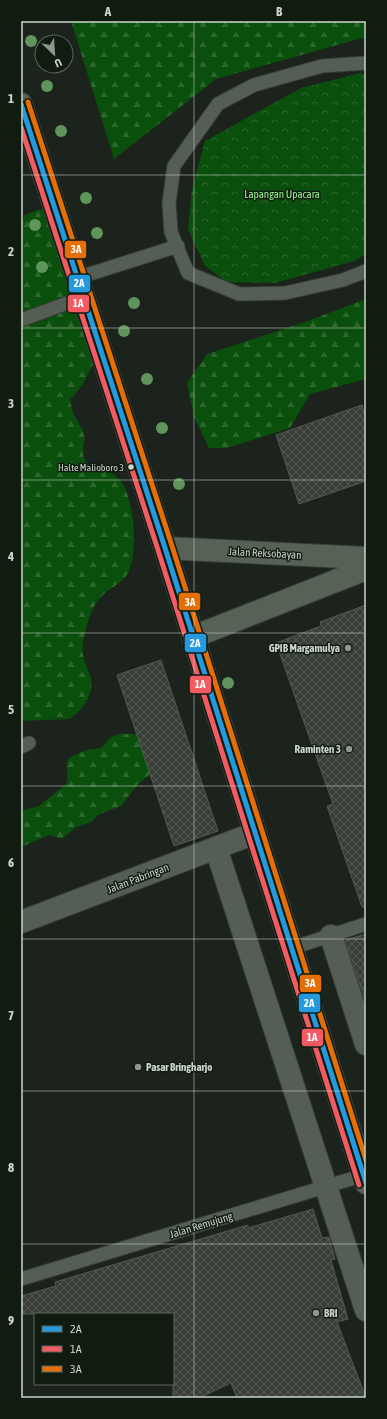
<svg xmlns="http://www.w3.org/2000/svg" width="387" height="1419" viewBox="0 0 387 1419" font-family="'Asap Condensed',sans-serif">
<style>
.forest{fill:url(#forest-firs)}
.park{fill:url(#park-crowns)}
.building{fill:url(#building-cross-hatch);stroke:#545953}
.lines{fill:none;stroke-linecap:round;stroke-linejoin:round}
.lane-casing{stroke:#393e39;stroke-width:15}
.street-casing{stroke:#393e39;stroke-width:24}
.secondary-casing{stroke:#393e39;stroke-width:24}
.lane{stroke:#555e55;stroke-width:13}
.street{stroke:#555e55;stroke-width:22}
.secondary{stroke:#576256;stroke-width:22}
.bus-1-casing{stroke:#111c10;stroke-width:8}
.bus-2-casing{stroke:#111c10;stroke-width:8}
.bus-3-casing{stroke:#111c10;stroke-width:8}
.bus-1{stroke:#2499df;stroke-width:5}
.bus-2{stroke:#f35b63;stroke-width:5}
.bus-3{stroke:#e66e06;stroke-width:5}
.tree{fill:#5f945c}
.grid{fill:none;stroke:#ccd4cc;stroke-width:1;stroke-opacity:0.55}
.bus-dot{fill:#ccd4cc;stroke:#111c10;stroke-width:1.5}
.poi-dot{fill:#8e968e;stroke:#111c10;stroke-width:1.5}
.labels{text-anchor:middle;stroke-width:3;stroke-linejoin:round;paint-order:stroke}
.bus-label{font-size:10px;fill:#ccd4cc;stroke:#111c10;text-anchor:end}
.park-label{font-size:11px;fill:#96f291;stroke:#111c10}
.street-label{font-size:11px;fill:#ccd4cc;stroke:#111c10}
.poi-label{font-size:11px;font-weight:bold;fill:#ccd4cc;stroke:#111c10;text-anchor:end}
.line-badge{stroke:#111c10;stroke-width:1.5}
.badge-label{font-size:11px;text-anchor:middle;font-weight:bold;fill:#fff}
.neatline{fill:none;stroke:#ccd4cc;stroke-width:1.5}
.grid-label{font-size:13px;text-anchor:middle;font-weight:bold;fill:#ccd4cc}
</style>
<defs>
<pattern id="forest-firs" width="22" height="20" patternUnits="userSpaceOnUse"><rect width="22" height="20" fill="#0a4f0c"/><path d="M5 1l3.5 6h-7zM16 11l3.5 6h-7z" fill="#2c672e"/></pattern>
<pattern id="park-crowns" width="20" height="18" patternUnits="userSpaceOnUse"><rect width="20" height="18" fill="#0a4f0c"/><path d="M2 6a3 3 0 1 1 6 0M12 15a3 3 0 1 1 6 0" fill="none" stroke="#2c672e"/></pattern>
<pattern id="building-cross-hatch" width="8" height="8" patternUnits="userSpaceOnUse"><rect width="8" height="8" fill="#393e39"/><path d="M0 0l8 8M0 8l8-8" fill="none" stroke="#545954"/></pattern>
</defs>
<rect width="100%" height="100%" fill="#1c221c"/>
<path class="forest" d="M71,21H366V37L216,79L114,159Z
M38,210H46L94,362L83,384L70,400C71,405 72,410 74,415C77,421 82,427 84,434C86,442 80,451 85,460C92,472 110,469 119,479C135,496 139,555 127,575C123,581 112,588 106,592C90,606 87,624 83,644C81,656 86,664 90,675C96,693 83,709 70,719L21,721V222L25,215Z
M366,299V379L310,394L290,428L227,448H209L194,417L187,383L207,354L305,322Z
M118,734H141L154,771L138,784L121,806L98,815L91,822L76,827L62,839L49,835L21,847V811L39,806L66,784C71,775 62,765 70,757L86,750L101,748L111,737Z"/>
<path class="park" d="M361,73L366,76V254L354,261L275,283L227,282L205,266L188,229L192,189L205,141L301,88Z"/>
<path class="building" d="M362,405L366,418V481L299,504L276,435Z
M366,605V907H362L327,806L333,804L276,643L321,626L320,622Z
M161,660L218,831L174,846L117,675Z
M366,934V1003L345,940Z
M313,1209L322,1238L329,1237L335,1259L331,1260L348,1319L337,1322L366,1398H237L231,1383L199,1398H173V1314H21V1296L56,1286L55,1282L248,1225V1228Z"/>
<g class="lines">
<g class="lane-casing">
<path id="lane" d="M366,63L322,66L254,85L218,104L174,166L169,203L171,232L188,273L239,294L285,293L343,280L366,271
M77,278L178,246
M21,320L84,297
M21,747L29,743
M292,948L366,924
M21,1279L364,1175"/>
</g>
<g class="street-casing">
<path id="street" d="M216,848L366,1310
M21,922L255,833
M331,936L366,1044"/>
</g>
<g class="secondary-casing">
<path id="secondary" d="M21,104L165,548L366,1183
M165,548L366,558
M193,637L366,569"/>
</g>
<use href="#lane" class="lane"/>
<use href="#street" class="street"/>
<use href="#secondary" class="secondary"/>
<g class="bus-1-casing">
<path id="bus-1" d="M21,104L165,548L366,1183"/>
</g>
<g class="bus-2-casing">
<path id="bus-2" d="M21,127L158,550L359,1185"/>
</g>
<g class="bus-3-casing">
<path id="bus-3" d="M28,102L172,546L366,1160"/>
</g>
<use href="#bus-1" class="bus-1"/>
<use href="#bus-2" class="bus-2"/>
<use href="#bus-3" class="bus-3"/>
</g>
<g class="tree">
<circle cx="31" cy="41" r="6"/>
<circle cx="47" cy="86" r="6"/>
<circle cx="61" cy="131" r="6"/>
<circle cx="86" cy="198" r="6"/>
<circle cx="35" cy="225" r="6"/>
<circle cx="97" cy="233" r="6"/>
<circle cx="42" cy="267" r="6"/>
<circle cx="134" cy="303" r="6"/>
<circle cx="124" cy="331" r="6"/>
<circle cx="147" cy="379" r="6"/>
<circle cx="162" cy="428" r="6"/>
<circle cx="179" cy="484" r="6"/>
<circle cx="228" cy="683" r="6"/>
</g>
<path class="grid" d="M194,21V1398M21,175H366M21,328H366M21,480H366M21,633H366M21,786H366M21,939H366M21,1091H366M21,1244H366"/>
<circle class="bus-dot" cx="131" cy="467" r="3.5"/>
<g class="poi-dot">
<circle cx="348" cy="648" r="4"/>
<circle cx="349" cy="749" r="4"/>
<circle cx="138" cy="1067" r="4"/>
<circle cx="316" cy="1313" r="4"/>
</g>
<g class="labels">
<g class="bus-label">
<text x="124" y="471">Halte Malioboro 3</text>
</g>
<g class="park-label">
<text x="282" y="198">Lapangan Upacara</text>
</g>
<g class="street-label">
<text transform="translate(265 553) rotate(3)" y="4">Jalan Reksobayan</text>
<text transform="translate(138 878) rotate(-21)" y="4">Jalan Pabringan</text>
<text transform="translate(201 1225) rotate(-17)" y="4">Jalan Remujung</text>
</g>
<g class="poi-label">
<text x="340" y="652">GPIB Margamulya</text>
<text x="341" y="753">Raminten 3</text>
<text x="146" y="1071" text-anchor="start">Pasar Bringharjo</text>
<text x="324" y="1317" text-anchor="start">BRI</text>
</g>
</g>
<g class="line-badge">
<rect x="64" y="240" width="23" height="19" rx="4" fill="#e66e06"/>
<rect x="68" y="274" width="23" height="19" rx="4" fill="#2499df"/>
<rect x="67" y="294" width="23" height="19" rx="4" fill="#f35b63"/>
<rect x="178" y="592" width="23" height="19" rx="4" fill="#e66e06"/>
<rect x="184" y="633" width="23" height="20" rx="4" fill="#2499df"/>
<rect x="189" y="675" width="23" height="19" rx="4" fill="#f35b63"/>
<rect x="299" y="974" width="23" height="19" rx="4" fill="#e66e06"/>
<rect x="298" y="993" width="23" height="20" rx="4" fill="#2499df"/>
<rect x="301" y="1028" width="23" height="19" rx="4" fill="#f35b63"/>
</g>
<g class="badge-label">
<text x="76" y="253">3A</text>
<text x="79" y="287">2A</text>
<text x="78" y="307">1A</text>
<text x="190" y="606">3A</text>
<text x="195" y="647">2A</text>
<text x="200" y="688">1A</text>
<text x="310" y="987">3A</text>
<text x="309" y="1007">2A</text>
<text x="312" y="1041">1A</text>
</g>
<rect width="387" height="1419" fill="none" stroke="#111c10" stroke-width="44"/>
<rect x="34" y="1313" width="140" height="72" fill="#111c10" stroke="#5c665b"/>
<rect x="42" y="1326" width="20" height="6" fill="#2499df" stroke="#5c665b"/>
<text x="70" y="1333" font-size="12" fill="#ccd4cc">2A</text>
<rect x="42" y="1346" width="20" height="6" fill="#f35b63" stroke="#5c665b"/>
<text x="70" y="1353" font-size="12" fill="#ccd4cc">1A</text>
<rect x="42" y="1366" width="20" height="6" fill="#e66e06" stroke="#5c665b"/>
<text x="70" y="1373" font-size="12" fill="#ccd4cc">3A</text>
<g transform="translate(54 54) rotate(155)"><circle r="19" fill="#111c10" stroke="#5c665b"/>
<path d="M0-3L7 15L0 10L-7 15Z" fill="#8e968e"/>
<text y="-6" font-size="11" font-weight="bold" text-anchor="middle" fill="#ccd4cc">U</text>
</g>
<rect x="22" y="22" width="343" height="1375" class="neatline"/>
<g class="grid-label">
<text x="108" y="16">A</text>
<text x="279" y="16">B</text>
<text x="11" y="103">1</text>
<text x="11" y="256">2</text>
<text x="11" y="408">3</text>
<text x="11" y="561">4</text>
<text x="11" y="714">5</text>
<text x="11" y="867">6</text>
<text x="11" y="1020">7</text>
<text x="11" y="1172">8</text>
<text x="11" y="1325">9</text>
</g>
</svg>
